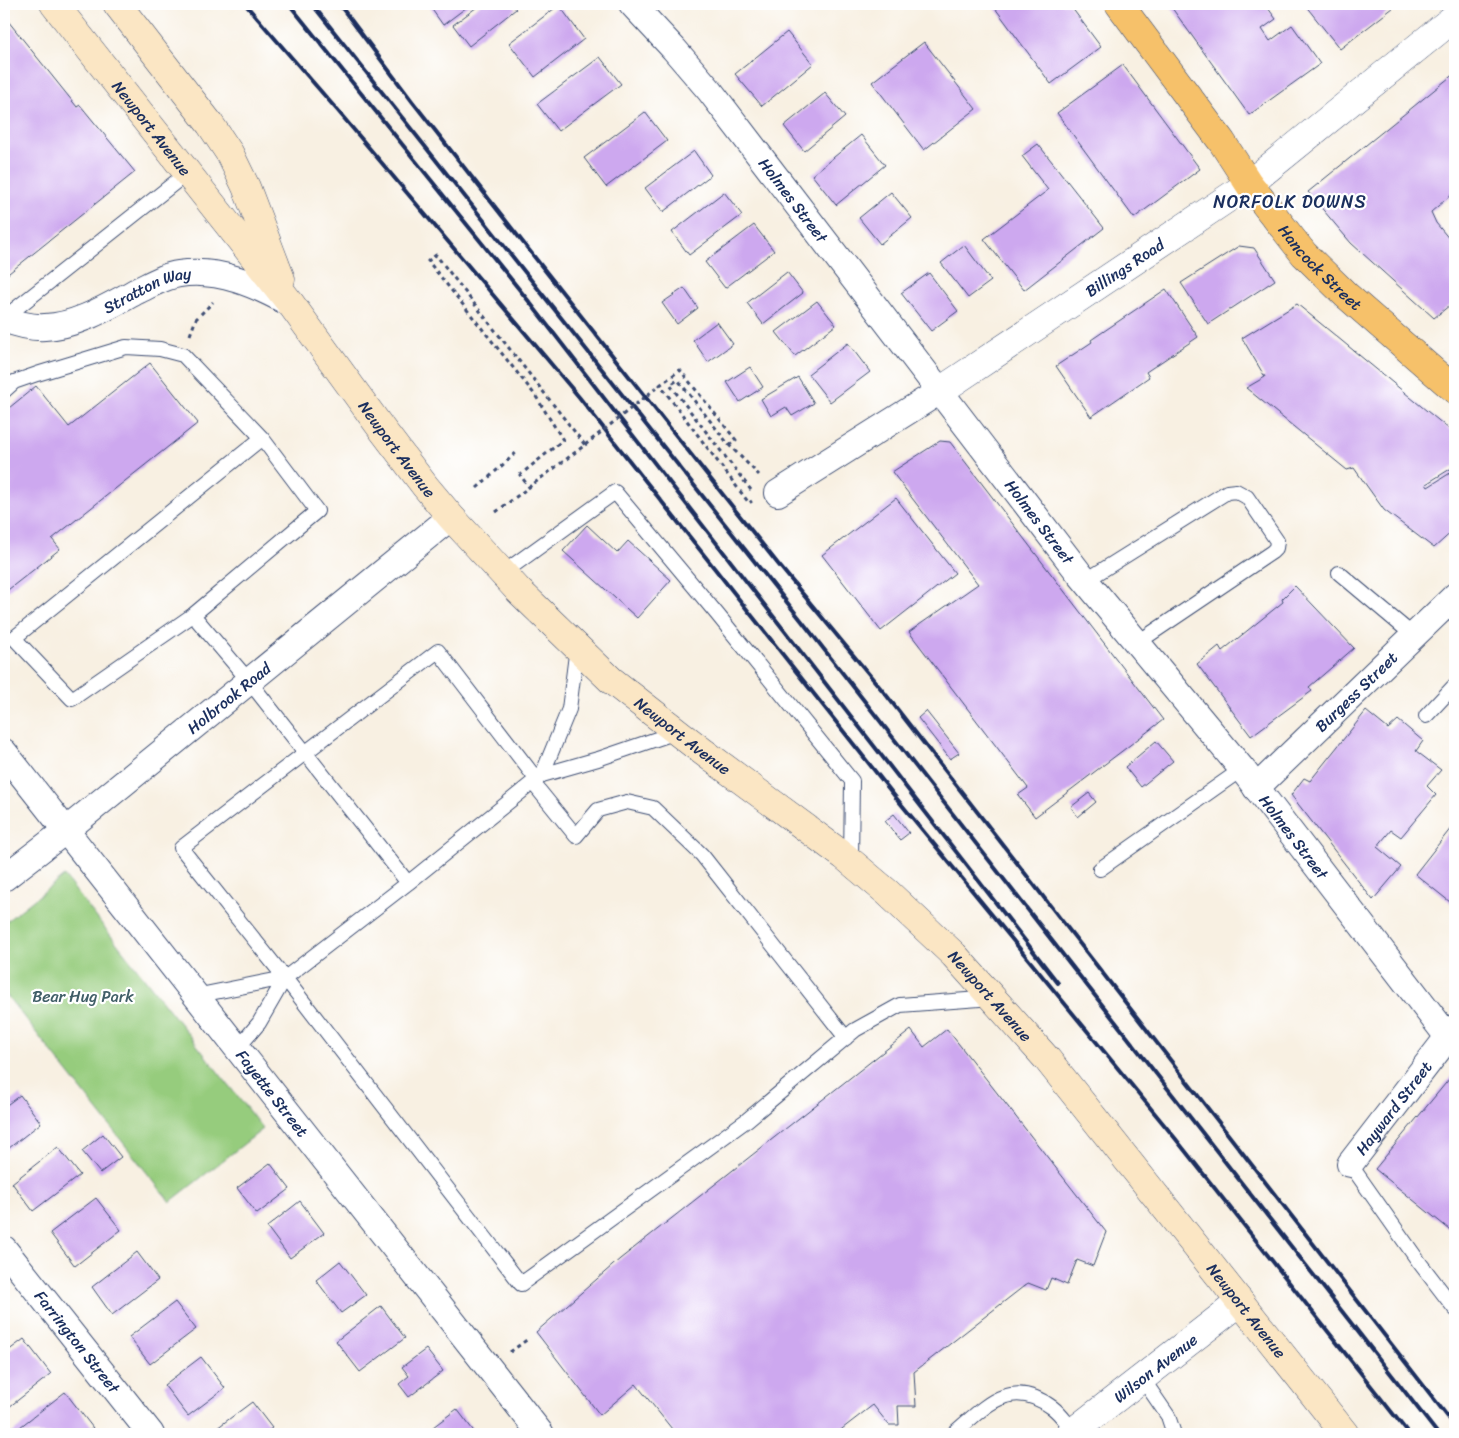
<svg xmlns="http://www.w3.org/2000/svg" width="1459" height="1438" viewBox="0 0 1459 1438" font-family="Sriracha,sans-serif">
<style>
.green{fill:#96cc7d;stroke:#587e6e}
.building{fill:#cda8ef}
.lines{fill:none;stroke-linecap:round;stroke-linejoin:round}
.service-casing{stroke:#3c4c72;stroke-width:16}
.minor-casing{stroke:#3c4c72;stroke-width:28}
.tertiary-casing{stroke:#3c4c72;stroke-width:29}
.secondary-casing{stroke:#3c4c72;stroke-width:29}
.primary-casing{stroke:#3c4c72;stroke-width:29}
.path{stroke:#3c4c72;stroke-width:3;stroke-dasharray:4 4;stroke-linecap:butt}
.service{stroke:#fff;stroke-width:14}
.minor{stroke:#fff;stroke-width:26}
.tertiary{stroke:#fff;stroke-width:28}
.secondary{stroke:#fbe6c4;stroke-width:28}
.primary{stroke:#f6c16b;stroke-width:28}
.rail{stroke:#1b2f5e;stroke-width:4}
.path-bridge{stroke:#3c4c72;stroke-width:3;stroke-dasharray:4 4;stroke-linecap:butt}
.labels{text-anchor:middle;stroke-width:4.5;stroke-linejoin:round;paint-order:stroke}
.street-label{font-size:16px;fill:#1b2f5e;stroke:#fff}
.park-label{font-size:16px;fill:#405e67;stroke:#fff}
.neighbourhood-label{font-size:18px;letter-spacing:1px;fill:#1b2f5e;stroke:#fff}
</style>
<rect width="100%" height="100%" fill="#fff"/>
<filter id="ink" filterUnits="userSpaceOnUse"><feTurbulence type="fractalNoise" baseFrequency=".02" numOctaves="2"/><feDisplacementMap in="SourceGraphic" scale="10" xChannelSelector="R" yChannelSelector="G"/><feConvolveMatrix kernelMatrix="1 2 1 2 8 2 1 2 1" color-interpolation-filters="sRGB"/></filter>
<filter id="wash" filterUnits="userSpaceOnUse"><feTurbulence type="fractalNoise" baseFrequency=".0096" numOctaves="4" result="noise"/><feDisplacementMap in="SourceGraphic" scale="20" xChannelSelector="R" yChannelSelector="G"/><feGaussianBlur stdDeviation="1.12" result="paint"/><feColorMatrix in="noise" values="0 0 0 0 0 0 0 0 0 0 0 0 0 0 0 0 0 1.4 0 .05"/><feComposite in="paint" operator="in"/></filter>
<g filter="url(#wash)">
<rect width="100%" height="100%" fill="#f8f0e2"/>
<path class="green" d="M64,876L263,1129L170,1202L4,992V923Z"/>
<g id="blocks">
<path class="building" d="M428,4H471L443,25Z
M481,4H511L516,9L469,46L453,25Z
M992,4H1069L1101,47L1051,84Z
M1169,4H1265L1276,19L1262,29L1270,41L1292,25L1320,64L1249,115Z
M1307,4H1398L1340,49L1305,5Z
M559,5L584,39L535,77L509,43Z
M4,16L77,107L80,105L135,172L4,277Z
M787,32L813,64L762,106L735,74Z
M924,42L976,109L924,150L872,82Z
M600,57L621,84L558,131L537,104Z
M1123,65L1200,169L1134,218L1057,113Z
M1455,73V198L1452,194L1431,212L1436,223L1455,246V312L1450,305L1434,318L1351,243L1308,192Z
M825,93L845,117L804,151L784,126Z
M645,112L667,141L606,187L584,158Z
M861,135L885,165L836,205L812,175Z
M1038,144L1104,228L1024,290L984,239L1048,190L1022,156Z
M694,151L711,175L663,212L645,188Z
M724,192L742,215L689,255L672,232Z
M891,192L912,218L880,244L859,218Z
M754,225L774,251L725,288L705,262Z
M964,245L991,281L968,298L941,263Z
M1239,246L1254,248L1275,280L1208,324L1181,283Z
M787,272L803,293L763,324L747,303Z
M929,273L958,311L931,331L901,293Z
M684,288L698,308L677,324L662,303Z
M1166,289L1198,337L1146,372L1149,377L1091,417L1056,366L1092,342L1091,340Z
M817,301L836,325L795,356L776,332Z
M1297,304L1455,434V466L1426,484L1428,487L1455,470V512L1449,516L1455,522V529L1434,548L1384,510L1354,468L1347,470L1246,388L1265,377L1242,338Z
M717,322L733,344L708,362L693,340Z
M848,343L870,372L830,402L808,374Z
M150,363L198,423L52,539L60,549L4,593V412L36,386L69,427Z
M750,367L763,387L740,402L727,382Z
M798,377L814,403L792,416L786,407L771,416L761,399Z
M940,441L950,442L1163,720L1035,817L1018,795L1028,788L909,632L978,584L892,472Z
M896,498L955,573L881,631L822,555Z
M587,525L617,553L628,541L671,580L637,618L563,551Z
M1295,586L1354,648L1309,687L1312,691L1251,736L1197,664L1219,646L1222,651L1283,602L1282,599Z
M926,711L959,753L950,759L918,718Z
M1366,711L1388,729L1398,720L1423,741L1416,751L1441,770L1427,786L1436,795L1401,837L1391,830L1377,847L1401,867L1373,900L1291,795L1304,778L1310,781Z
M1156,741L1173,761L1141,787L1125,767Z
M1089,793L1096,802L1078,817L1071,807Z
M894,814L909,833L900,840L885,821Z
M1455,823V906L1415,874Z
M947,1029L1106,1232L1093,1266L1077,1260L1067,1285L1051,1278L1046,1290L1028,1283L914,1372L916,1406H898L899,1425H889L873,1405L838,1432L839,1434H676L636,1384L600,1415L536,1332L620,1259L911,1030L924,1047Z
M1455,1072V1234L1375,1169Z
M20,1095L41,1123L4,1152V1107Z
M103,1134L121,1157L100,1173L82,1151Z
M58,1147L80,1175L33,1211L12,1183Z
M270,1163L290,1189L257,1214L237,1188Z
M96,1198L121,1230L75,1266L50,1233Z
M300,1201L324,1233L290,1258L267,1227Z
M137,1252L158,1280L112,1315L92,1287Z
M340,1261L366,1295L341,1313L316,1280Z
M175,1302L196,1329L150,1364L129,1337Z
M381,1306L405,1338L360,1372L336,1341Z
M24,1339L51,1374L4,1411V1354Z
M426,1349L443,1371L409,1397L399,1384L409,1376L402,1367Z
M201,1357L225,1388L188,1416L164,1385Z
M65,1392L93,1428L85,1434H11Z
M252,1402L272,1428L264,1434H209Z
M457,1409L476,1434H438L433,1427Z"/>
</g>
</g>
<g filter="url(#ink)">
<use href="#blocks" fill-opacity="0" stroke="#3c4c72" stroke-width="1"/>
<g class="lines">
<g class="service-casing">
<path id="service" d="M4,318L187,173
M4,391L14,382L37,374L126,347L160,349L183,355L262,438
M262,438L317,511L193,615L72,699L14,638Z
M503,573L615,492L717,614L852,781L851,861
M1339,573L1414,636
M1085,581L1227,492L1236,491L1247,497L1277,541L1276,548L1272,552L1137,643
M193,615L249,681L408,883L285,978L259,1023L237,1049
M1426,716L1455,685
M542,775L569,709L577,647
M537,780L438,651L181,848L285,978L521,1284L747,1120L855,1030L900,1005L993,998
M533,783L576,836L598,810L627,802L653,808L702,855L846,1038
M1100,869L1242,769
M408,883L542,775L598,759L677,732
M195,996L285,978
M1350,1164L1419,1262L1455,1309
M1142,1378L1168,1416L1174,1434
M953,1434C986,1406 1010,1376 1053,1408C1061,1414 1067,1424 1074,1431"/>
</g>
<g class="minor-casing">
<g id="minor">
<path id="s1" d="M632,4L674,49L710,91L1079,573L1242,769L1448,1037"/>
<path id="s2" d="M4,319C17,324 30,328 45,327C77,326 109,306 137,291C150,285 164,276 179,274C219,268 257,285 291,304"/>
<path d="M778,493L940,391"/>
<path id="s3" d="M4,752L541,1434"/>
<path id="s4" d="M1256,788L1455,596"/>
<path id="s5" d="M4,878L65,831L451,517"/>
<path id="s6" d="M1350,1164L1455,1028"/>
<path id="s7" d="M4,1249L151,1434"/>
</g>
</g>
<g class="tertiary-casing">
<g id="tertiary">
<path id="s8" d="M940,391L1249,184L1455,17"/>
<path id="s9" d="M1070,1434L1240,1302"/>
</g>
</g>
<g class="secondary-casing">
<g id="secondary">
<path id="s10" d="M54,4L291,304L381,428L425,486L451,517L518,590L611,680L702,751L844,856L888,893L954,955L1047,1059L1345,1434"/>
<path d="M117,4L210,124L230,154L246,187L281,279"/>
</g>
</g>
<g class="primary-casing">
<g id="primary">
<path id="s11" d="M1119,4L1222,142L1249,184L1304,254L1346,295L1455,390"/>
</g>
</g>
<path class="path" d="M190,335L196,319L213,302
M729,445L736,440L680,370L660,385L749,503L752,501
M477,488L517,452
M751,490L670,385L678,380L729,445L759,475
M496,512L585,445L436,255L428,261L535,395L563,440L520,475L529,487
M510,1352L528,1339"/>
<use href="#service" class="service"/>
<use href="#minor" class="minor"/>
<use href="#tertiary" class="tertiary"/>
<use href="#secondary" class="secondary"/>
<use href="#primary" class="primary"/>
<path class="rail" d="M245,4L338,111L579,397L897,799L1175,1138L1409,1434
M289,4L531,304L1058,983
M312,4L801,620L1438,1434
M339,4L412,101L547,273L778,564L887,696L1455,1426"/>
<path class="path-bridge" d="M585,445L660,385"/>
</g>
</g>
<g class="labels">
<g class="street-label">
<text dy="6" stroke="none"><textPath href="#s10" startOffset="158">Newport Avenue</textPath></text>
<text dy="6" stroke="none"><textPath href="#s1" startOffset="254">Holmes Street</textPath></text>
<text dy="6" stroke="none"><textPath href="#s11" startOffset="332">Hancock Street</textPath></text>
<text dy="6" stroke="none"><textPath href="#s8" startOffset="222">Billings Road</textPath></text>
<text dy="6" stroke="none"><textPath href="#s2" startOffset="152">Stratton Way</textPath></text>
<text dy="6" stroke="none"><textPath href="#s10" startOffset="562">Newport Avenue</textPath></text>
<text dy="6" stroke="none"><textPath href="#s1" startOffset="659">Holmes Street</textPath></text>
<text dy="6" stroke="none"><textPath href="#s4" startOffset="139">Burgess Street</textPath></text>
<text dy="6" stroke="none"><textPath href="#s5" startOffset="288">Holbrook Road</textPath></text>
<text dy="6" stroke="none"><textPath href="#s10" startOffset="968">Newport Avenue</textPath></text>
<text dy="6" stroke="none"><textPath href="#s1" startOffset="1064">Holmes Street</textPath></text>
<text dy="6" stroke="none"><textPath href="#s10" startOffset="1372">Newport Avenue</textPath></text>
<text dy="6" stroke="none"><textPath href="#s3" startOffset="434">Fayette Street</textPath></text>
<text dy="6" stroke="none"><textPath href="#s6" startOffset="71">Hayward Street</textPath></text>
<text dy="6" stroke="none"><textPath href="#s10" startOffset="1778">Newport Avenue</textPath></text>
<text dy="6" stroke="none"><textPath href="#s7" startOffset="118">Farrington Street</textPath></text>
<text dy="6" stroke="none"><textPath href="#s9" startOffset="108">Wilson Avenue</textPath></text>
</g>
<g class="park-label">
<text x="83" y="1002">Bear Hug Park</text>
</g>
<g class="neighbourhood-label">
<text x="1290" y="208">NORFOLK DOWNS</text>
</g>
</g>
<rect width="1459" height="1438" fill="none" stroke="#fff" stroke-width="20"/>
</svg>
